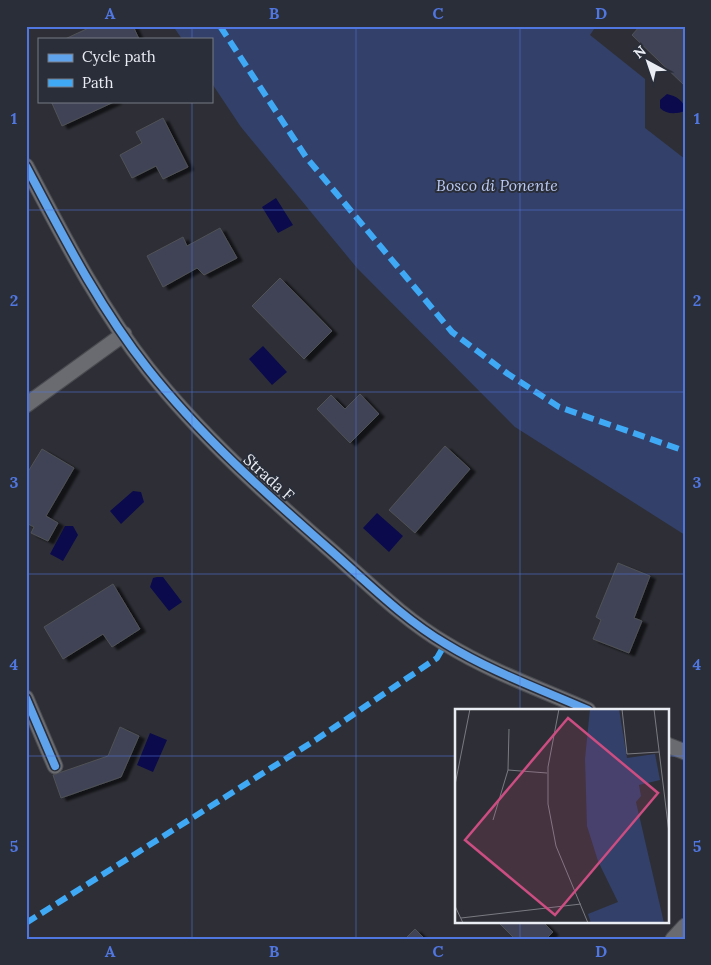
<svg xmlns="http://www.w3.org/2000/svg" width="711" height="965" viewBox="0 0 711 965" font-family="Lora,serif">
<style>
.green{fill:#33406a}
.water{fill:#0b0a4d}
.building{fill:#3f4355;stroke:#505257;filter:url(#shadow)}
.lines{fill:none;stroke-linecap:round;stroke-linejoin:round}
.street-casing{stroke:#494b51;stroke-width:17}
.street{stroke:#6a6b70;stroke-width:15}
.quiet{stroke:#3fa9f5;stroke-width:6;stroke-dasharray:12 6;stroke-linecap:butt}
.cycleway-casing{stroke:#2a2e39;stroke-width:11}
.cycleway{stroke:#60a3ed;stroke-width:8}
.grid{fill:none;stroke:#5076df;stroke-width:1;stroke-opacity:0.55}
.labels{text-anchor:middle;stroke-width:4;stroke-linejoin:round;paint-order:stroke}
.park-label{font-size:16px;font-style:italic;fill:#b9c9f3;stroke:#2a2e39}
.street-label{font-size:16px;fill:#ebedf4;stroke:#2a2e39}
.inset-road{fill:none;stroke:#7a7b82;stroke-width:1}
.view{fill:#cc4d81;fill-opacity:0.15;stroke:#cc4d81;stroke-width:2.5}
.inset-edge{fill:none;stroke:#ebedf4;stroke-width:2.5}
.neatline{fill:none;stroke:#5076df;stroke-width:2}
.grid-label{font-size:16px;text-anchor:middle;font-weight:bold;fill:#5076df}
</style>
<defs>
<filter id="shadow"><feDropShadow dx="5.5" dy="3" stdDeviation="1" flood-color="#0009"/></filter>
</defs>
<rect width="100%" height="100%" fill="#2e2f36"/>
<path class="green" d="M173,26H596L590,35L645,79V128L685,159V535L515,427L357,268L241,127L211,82V39H182Z"/>
<path class="water" d="M667,94C676,96 685,101 685,111C676,114 667,115 660,108V100Z
M276,198L293,225L278,233L262,207Z
M263,346L287,372L272,385L249,359Z
M133,491L141,492L144,502L121,524L110,511Z
M377,513L403,536L389,552L363,528Z
M65,526H73L78,535L63,561L50,554Z
M157,577H163L182,602L169,611L150,587L153,578Z
M150,733L167,740L153,772L137,765Z"/>
<path class="building" d="M93,26H133L139,39H65Z
M640,26H680L685,31V86L632,35Z
M51,101H116L62,126Z
M163,118L188,167L163,179L156,166L132,178L120,155L142,143L136,132Z
M220,228L237,258L204,275L197,268L163,287L147,256L183,237L187,246Z
M280,278L332,331L304,359L252,306Z
M360,394L379,414L350,443L317,409L331,395L345,409Z
M445,446L470,469L415,533L389,510Z
M42,449L74,468L46,516L58,523L48,541L31,533L34,527L26,523V475Z
M618,563L650,576L634,618L642,621L629,653L593,639L601,620L596,617Z
M113,584L140,629L112,647L103,634L63,659L44,627Z
M120,727L139,736L121,777L61,798L53,775L108,756Z
M497,921H542L553,932L546,939H515Z
M415,929L425,939H405Z"/>
<g class="lines">
<g class="street-casing">
<path id="street" d="M26,166C63,236 99,307 148,369C201,436 264,492 328,548C366,581 402,618 446,644C490,671 540,689 588,710
M26,405L124,334
M26,698L55,766
M667,745L685,752
M673,939L685,926"/>
</g>
<use href="#street" class="street"/>
<path class="quiet" d="M220,26L306,157L452,332L508,374L559,407L685,451
M26,923L317,739L437,658L445,644"/>
<g class="cycleway-casing">
<path id="cycleway" d="M26,166C63,236 99,307 148,369C201,436 264,492 328,548C366,581 402,618 446,644C490,671 540,689 588,710
M26,698L55,766"/>
</g>
<use href="#cycleway" class="cycleway"/>
</g>
<path class="grid" d="M192,26V39M356,26V939M520,26V710M192,101V939M26,210H685M26,392H685M26,574H685M26,756H456M667,756H685M520,921V939"/>
<g class="labels">
<g class="park-label">
<text x="497" y="191">Bosco di Ponente</text>
</g>
<g class="street-label">
<text transform="translate(269 477) rotate(42)" y="6">Strada F</text>
</g>
</g>
<g transform="translate(455 709)">
<rect width="214" height="214" fill="#2e2f36"/>
<path d="M135,0H164L172,49L200,45L205,71L184,76L186,87L181,93L209,214H136L133,205L163,193L143,152L132,117L130,50Z" fill="#33406a"/>
<path class="inset-road" d="M104,0L93,58V95L101,137L133,214M167,0L172,45L204,43M199,0L214,124M53,61L92,64M0,76L15,0M38,111L53,61L54,20M0,197L8,214M6,209L126,195"/>
<path class="view" d="M113,9L203,84L100,206L10,131Z"/>
<rect width="214" height="214" class="inset-edge"/>
</g>
<rect width="711" height="965" fill="none" stroke="#2a2e39" stroke-width="55"/>
<rect x="38" y="38" width="175" height="65" fill="#2a2e39" stroke="#777a84"/>
<rect x="48" y="54" width="25" height="8" fill="#60a3ed" stroke="#777a84"/>
<text x="82" y="62" font-size="15" fill="#ebedf4">Cycle path</text>
<rect x="48" y="79" width="25" height="8" fill="#3fa9f5" stroke="#777a84"/>
<text x="82" y="88" font-size="15" fill="#ebedf4">Path</text>
<g transform="translate(648 62) rotate(320)" stroke="#2a2e39" stroke-width="4" paint-order="stroke">
<path d="M0-4L9 19L0 12L-9 19Z" fill="#ebedf4"/>
<text y="-8" font-size="14" font-weight="bold" text-anchor="middle" fill="#ebedf4">N</text>
</g>
<rect x="28" y="28" width="656" height="910" class="neatline"/>
<g class="grid-label">
<text x="110" y="19">A</text>
<text x="274" y="19">B</text>
<text x="438" y="19">C</text>
<text x="601" y="19">D</text>
<text x="14" y="124">1</text>
<text x="697" y="124">1</text>
<text x="14" y="306">2</text>
<text x="697" y="306">2</text>
<text x="14" y="488">3</text>
<text x="697" y="488">3</text>
<text x="14" y="670">4</text>
<text x="697" y="670">4</text>
<text x="14" y="852">5</text>
<text x="697" y="852">5</text>
<text x="110" y="957">A</text>
<text x="274" y="957">B</text>
<text x="438" y="957">C</text>
<text x="601" y="957">D</text>
</g>
</svg>
